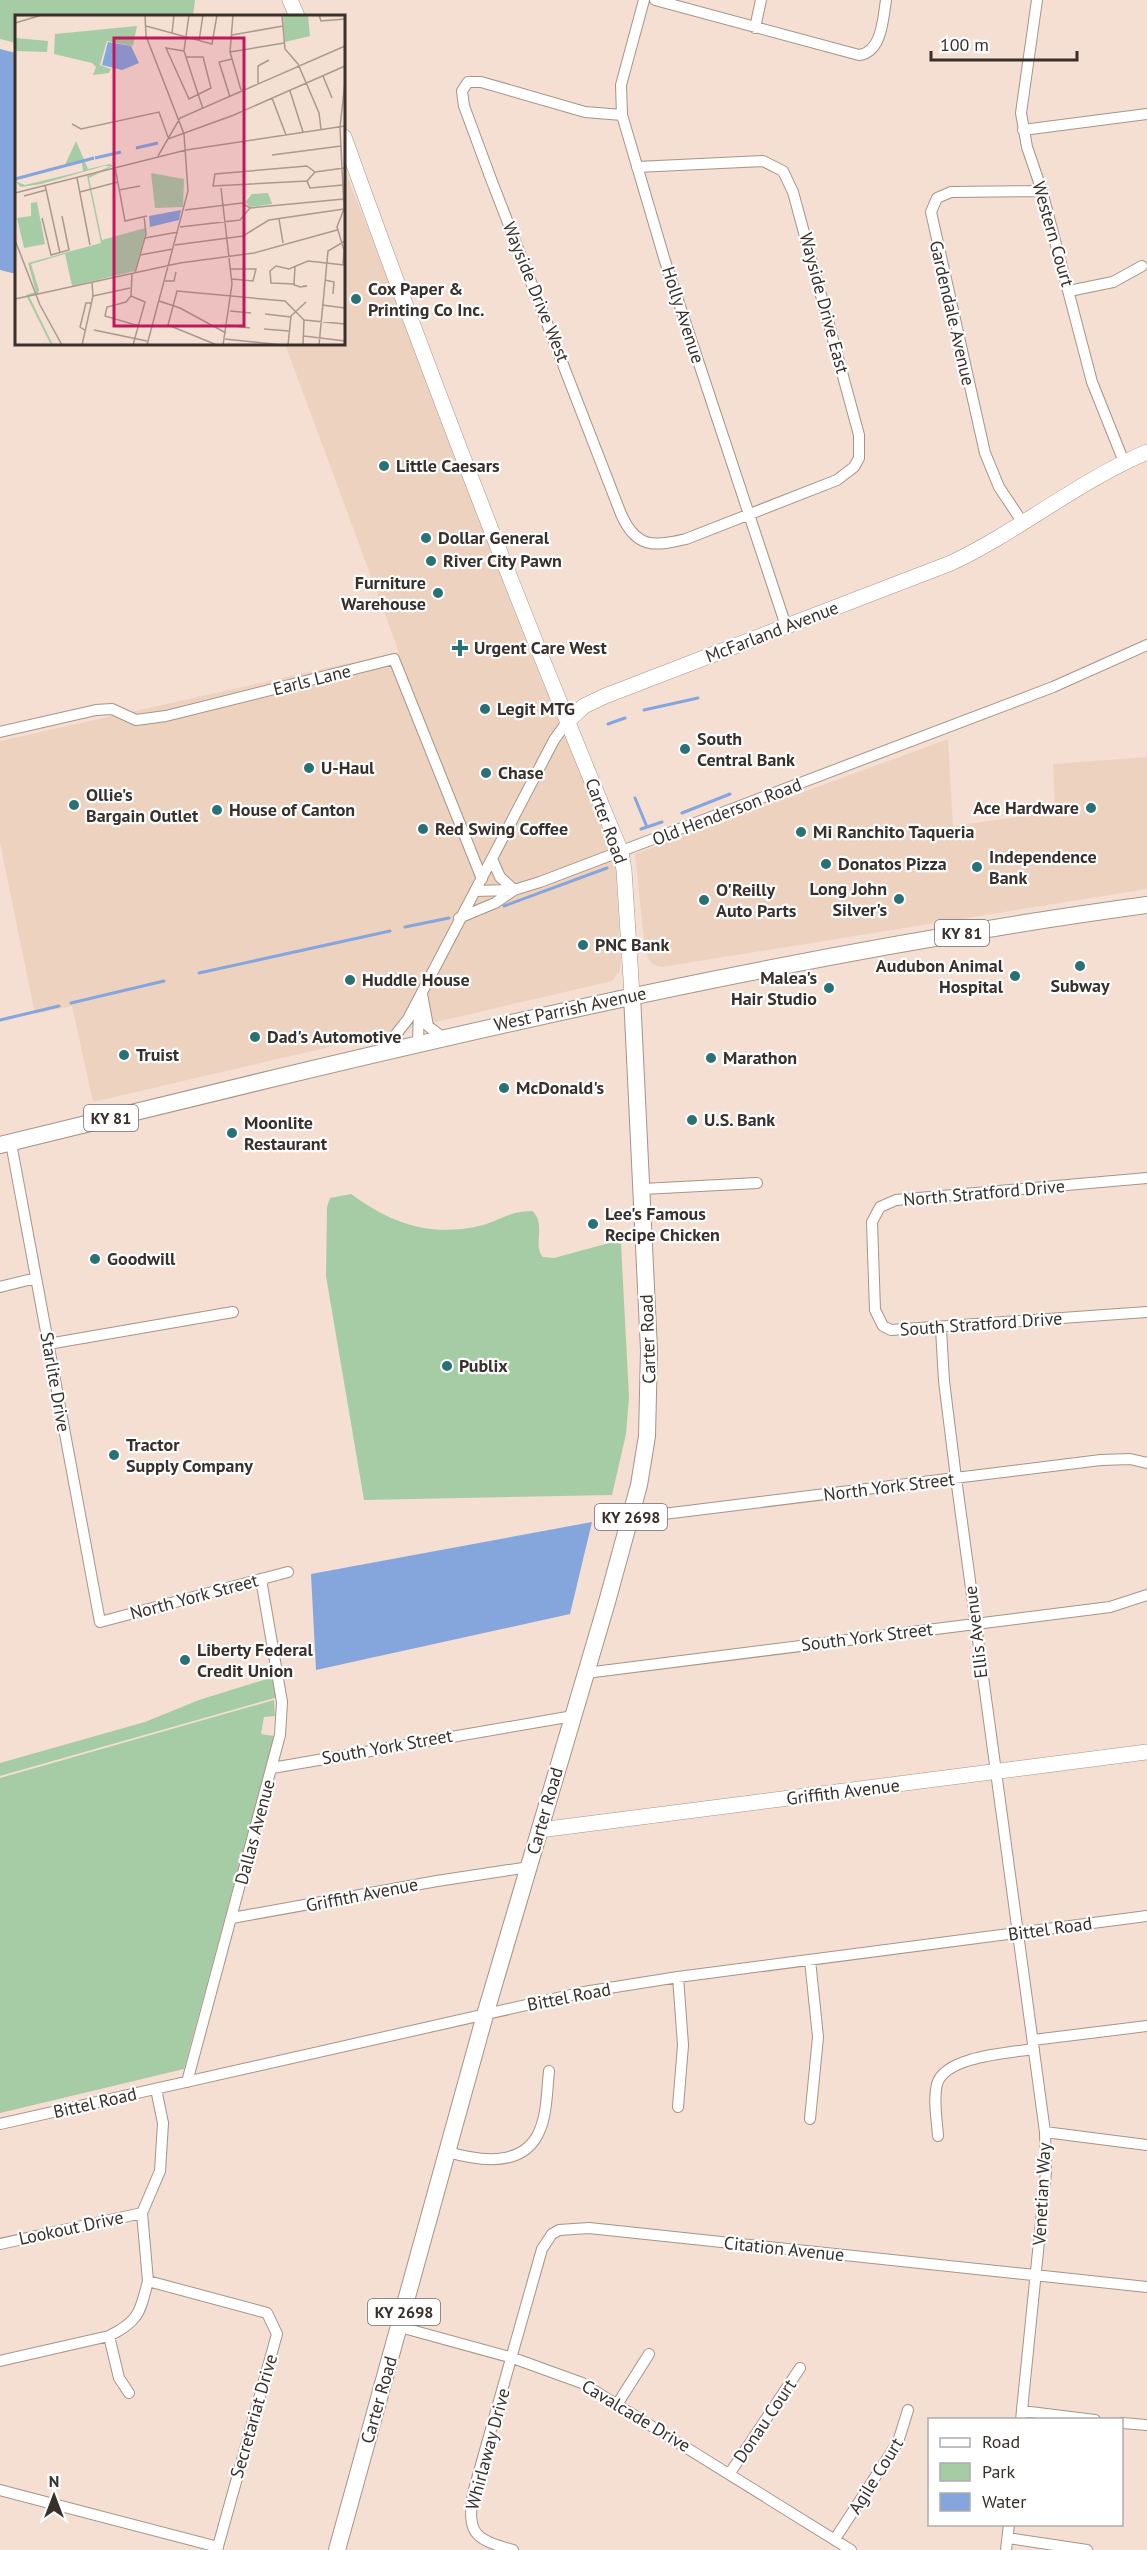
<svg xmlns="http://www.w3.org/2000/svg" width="1147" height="2550" viewBox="0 0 1147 2550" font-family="'PT Sans',sans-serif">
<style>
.built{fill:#eed2c0}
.green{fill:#a6cca6}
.water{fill:#84a6dd}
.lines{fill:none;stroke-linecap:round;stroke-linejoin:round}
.stream{stroke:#84a6dd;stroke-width:3}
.street-casing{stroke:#a79487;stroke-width:12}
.secondary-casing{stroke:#a79487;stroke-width:16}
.primary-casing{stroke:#a79487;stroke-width:18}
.street{stroke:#fff;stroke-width:10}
.secondary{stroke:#fff;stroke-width:15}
.primary{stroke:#fff;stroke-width:16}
.poi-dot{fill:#287275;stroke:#fff;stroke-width:2}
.labels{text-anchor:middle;stroke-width:4.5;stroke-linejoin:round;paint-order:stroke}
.shield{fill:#fff;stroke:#746e6b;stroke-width:1.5}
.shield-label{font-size:16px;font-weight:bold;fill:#38302b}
.street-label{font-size:18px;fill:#38302b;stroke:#fff}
.poi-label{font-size:18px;font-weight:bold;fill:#38302b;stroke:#fff;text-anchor:start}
.inset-river{fill:none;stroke:#84a6dd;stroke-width:3}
.inset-road{fill:none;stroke:#a9998f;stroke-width:1.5}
.view{fill:#c2185b;fill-opacity:0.15;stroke:#c2185b;stroke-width:3}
.inset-edge{fill:none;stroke:#38302b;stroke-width:3}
</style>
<rect width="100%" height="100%" fill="#f4dfd2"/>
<path class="built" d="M344,168L609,840L616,870L621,962L620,971L612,981L93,1102L72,1006L35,1014L0,843V741L399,652L285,344H344Z
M948,739L953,826L1055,812L1053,764L1147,757V889L662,967L654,965L649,960L645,950L635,854Z"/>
<path class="green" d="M0,0H195L193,16H16V43L0,39Z
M351,1194C392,1224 432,1238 483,1225C503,1219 508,1212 532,1211C547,1223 532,1246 543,1257L554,1258L613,1242L621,1244L629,1397L626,1434L612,1495L364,1500L326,1276L327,1207L330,1198Z
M273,1677L278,1697L0,1776V1763L145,1722L199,1700Z
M274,1700L275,1716L264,1717L261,1734L274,1736L184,2069L0,2113V1778Z"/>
<path class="water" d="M0,49L16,53V274L0,270Z
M592,1522L570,1614L316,1670L311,1574Z"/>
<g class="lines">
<path class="stream" d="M644,710L698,698
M608,724L625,718
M635,798L647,827
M682,813L730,794
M641,829L662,822
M504,906L607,868
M405,927L449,918
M199,973L390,931
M71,1003L164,981
M0,1020L59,1006"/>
<g class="street-casing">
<path id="street" d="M644,0L621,85L622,115L665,261L786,626
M655,0L859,55C882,52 883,19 886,0
M1037,0L1021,113L1027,147L1042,191L1092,382L1124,462
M755,28L761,0
M622,115L585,112L481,82H468L462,91L464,106L491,179L621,514C636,548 653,547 686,539L837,480L854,467L859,458V435L793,192L783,171L763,161L637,167
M1023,130L1147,114
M1069,291L1113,282L1142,266
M1023,523L999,487L985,453L931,212L937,198L951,192L1042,191
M0,732L96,710L112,709L136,720L166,716L394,659L482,879
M475,891L514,890L540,882L1053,687L1147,645
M459,918L495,903L514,890L500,877L493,861
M422,994L428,1026L442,1037
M418,1043L419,1005
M383,1051L408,1019L554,740L567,722
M11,1143L100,1622L288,1572
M1147,1178L896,1200L880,1207L872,1222L875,1310L883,1326L891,1330L1147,1312
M643,1189L757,1183
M0,1287L36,1278
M941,1329L944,1381L956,1478L1045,2132L1046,2172L1021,2420
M48,1344L233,1312
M631,1518L1101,1460L1130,1459L1147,1463
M586,1673L1110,1607L1147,1595
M272,1768L573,1716
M232,1918L437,1881L529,1867
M810,1960L818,2037L810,2119
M1033,2040L1147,2026
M187,2082L280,1735L282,1702L261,1579
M156,2089L163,2123L160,2171L142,2213L148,2281L267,2313L277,2334L217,2550
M678,2107L683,2045L678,1977
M0,2124L584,1992L678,1977L1147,1916
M1045,2132L1147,2145
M938,2136C937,2120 933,2100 937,2084C945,2056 1009,2053 1034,2049
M448,2152C479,2161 523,2168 539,2132C547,2115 547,2090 549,2071
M0,2244L142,2213
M400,2327L513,2358L582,2383L851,2550
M109,2336L119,2378L129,2393
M0,2361L109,2336C140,2321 140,2311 148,2281
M618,2403L649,2354
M1022,2411L1095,2420
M1122,2423L1147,2425
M730,2473L800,2368
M0,2490L218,2547
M1008,2538L1087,2550
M835,2539L898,2442L908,2410
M513,2550C474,2539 467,2534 473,2493L542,2249L552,2234L559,2230L589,2228L1147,2287
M1006,2550L1009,2524"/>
</g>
<g class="secondary-casing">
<path id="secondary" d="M290,0L297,16
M344,137C430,377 523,616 621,852L624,870L632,995
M567,722L584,706L605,696L951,563C1019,531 1077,482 1147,452
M540,1830L1147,1752"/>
</g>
<g class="primary-casing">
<path id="primary" d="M0,1145C91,1122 183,1100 275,1078C563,1009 853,945 1147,905
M337,2550L485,2015L607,1602L639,1485L647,1436L649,1350L632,995"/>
</g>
<use href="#street" class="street"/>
<use href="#secondary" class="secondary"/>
<use href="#primary" class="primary"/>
</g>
<g class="poi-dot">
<circle cx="356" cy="299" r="6"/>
<circle cx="384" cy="466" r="6"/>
<circle cx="426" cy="538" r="6"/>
<circle cx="431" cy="561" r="6"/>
<circle cx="438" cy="593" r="6"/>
<path d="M457 639h6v6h6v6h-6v6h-6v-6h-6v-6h6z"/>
<circle cx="485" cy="709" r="6"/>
<circle cx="685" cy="749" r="6"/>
<circle cx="309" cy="768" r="6"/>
<circle cx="486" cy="773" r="6"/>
<circle cx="74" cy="805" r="6"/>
<circle cx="1091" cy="808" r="6"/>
<circle cx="217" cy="810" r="6"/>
<circle cx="423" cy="829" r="6"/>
<circle cx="801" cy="832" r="6"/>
<circle cx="826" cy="864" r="6"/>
<circle cx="977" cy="867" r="6"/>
<circle cx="899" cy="899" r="6"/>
<circle cx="704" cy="900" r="6"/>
<circle cx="583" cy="945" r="6"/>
<circle cx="1080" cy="966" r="6"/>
<circle cx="1015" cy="976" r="6"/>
<circle cx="350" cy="980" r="6"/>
<circle cx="829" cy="988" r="6"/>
<circle cx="255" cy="1037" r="6"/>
<circle cx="124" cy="1055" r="6"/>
<circle cx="711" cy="1058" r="6"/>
<circle cx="504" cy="1088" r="6"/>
<circle cx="692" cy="1120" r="6"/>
<circle cx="232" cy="1133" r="6"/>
<circle cx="593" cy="1224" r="6"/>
<circle cx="95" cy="1259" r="6"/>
<circle cx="447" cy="1366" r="6"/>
<circle cx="114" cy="1455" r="6"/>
<circle cx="185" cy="1660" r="6"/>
</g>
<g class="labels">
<g class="shield">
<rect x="935" y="920" width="54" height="26" rx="4.5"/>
<rect x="84" y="1105" width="54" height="26" rx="4.5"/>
<rect x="595" y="1504" width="72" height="26" rx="4.5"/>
<rect x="368" y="2299" width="72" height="26" rx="4.5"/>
</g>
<g class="shield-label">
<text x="962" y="939">KY 81</text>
<text x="111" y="1124">KY 81</text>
<text x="631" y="1523">KY 2698</text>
<text x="404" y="2318">KY 2698</text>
</g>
<g class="street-label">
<text transform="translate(1053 234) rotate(74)" y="6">Western Court</text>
<text transform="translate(536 292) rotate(68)" y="6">Wayside Drive West</text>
<text transform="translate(824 303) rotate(75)" y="6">Wayside Drive East</text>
<text transform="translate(952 313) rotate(77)" y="6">Gardendale Avenue</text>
<text transform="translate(683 315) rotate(72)" y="6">Holly Avenue</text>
<text transform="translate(772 632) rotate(-21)" y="6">McFarland Avenue</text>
<text transform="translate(312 680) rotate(-14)" y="6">Earls Lane</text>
<text transform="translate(727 812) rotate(-21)" y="6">Old Henderson Road</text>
<text transform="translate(606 821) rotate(70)" y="6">Carter Road</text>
<text transform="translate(570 1009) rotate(-12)" y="6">West Parrish Avenue</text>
<text transform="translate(984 1193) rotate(-5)" y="6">North Stratford Drive</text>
<text transform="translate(981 1324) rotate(-4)" y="6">South Stratford Drive</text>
<text transform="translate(648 1339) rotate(-92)" y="6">Carter Road</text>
<text transform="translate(55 1382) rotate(80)" y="6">Starlite Drive</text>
<text transform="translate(889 1487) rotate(-7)" y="6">North York Street</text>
<text transform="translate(194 1597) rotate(-15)" y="6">North York Street</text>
<text transform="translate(976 1632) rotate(-97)" y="6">Ellis Avenue</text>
<text transform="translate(867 1637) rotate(-7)" y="6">South York Street</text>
<text transform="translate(387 1747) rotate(-10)" y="6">South York Street</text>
<text transform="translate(843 1792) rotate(-7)" y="6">Griffith Avenue</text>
<text transform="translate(545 1811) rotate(-74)" y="6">Carter Road</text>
<text transform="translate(255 1832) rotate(-75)" y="6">Dallas Avenue</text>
<text transform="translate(362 1895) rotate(-11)" y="6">Griffith Avenue</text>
<text transform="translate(1050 1929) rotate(-8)" y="6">Bittel Road</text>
<text transform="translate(569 1997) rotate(-11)" y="6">Bittel Road</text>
<text transform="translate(95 2103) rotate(-13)" y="6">Bittel Road</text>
<text transform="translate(1042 2194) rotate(-87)" y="6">Venetian Way</text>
<text transform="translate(71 2228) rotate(-12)" y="6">Lookout Drive</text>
<text transform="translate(784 2249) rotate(6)" y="6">Citation Avenue</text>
<text transform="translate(379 2400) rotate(-74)" y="6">Carter Road</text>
<text transform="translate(254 2416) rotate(-74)" y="6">Secretariat Drive</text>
<text transform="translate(636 2416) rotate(31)" y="6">Cavalcade Drive</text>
<text transform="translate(765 2421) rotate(-56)" y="6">Donau Court</text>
<text transform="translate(488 2449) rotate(-75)" y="6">Whirlaway Drive</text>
<text transform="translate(876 2476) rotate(-58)" y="6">Agile Court</text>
</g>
<g class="poi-label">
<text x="368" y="295">Cox Paper &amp;<tspan x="368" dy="21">Printing Co Inc.</tspan></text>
<text x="396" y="472">Little Caesars</text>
<text x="438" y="544">Dollar General</text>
<text x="443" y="567">River City Pawn</text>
<text x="426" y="589" text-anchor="end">Furniture<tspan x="426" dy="21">Warehouse</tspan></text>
<text x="474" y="654">Urgent Care West</text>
<text x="497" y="715">Legit MTG</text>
<text x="697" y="745">South<tspan x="697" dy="21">Central Bank</tspan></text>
<text x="321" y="774">U-Haul</text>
<text x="498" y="779">Chase</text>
<text x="86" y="801">Ollie's<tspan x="86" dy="21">Bargain Outlet</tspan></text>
<text x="1079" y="814" text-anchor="end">Ace Hardware</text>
<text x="229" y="816">House of Canton</text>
<text x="435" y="835">Red Swing Coffee</text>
<text x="813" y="838">Mi Ranchito Taqueria</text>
<text x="989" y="863">Independence<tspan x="989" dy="21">Bank</tspan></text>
<text x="838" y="870">Donatos Pizza</text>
<text x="887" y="895" text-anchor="end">Long John<tspan x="887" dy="21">Silver's</tspan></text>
<text x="716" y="896">O'Reilly<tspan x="716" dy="21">Auto Parts</tspan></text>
<text x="595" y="951">PNC Bank</text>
<text x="1003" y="972" text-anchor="end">Audubon Animal<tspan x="1003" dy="21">Hospital</tspan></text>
<text x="817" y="984" text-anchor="end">Malea's<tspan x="817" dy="21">Hair Studio</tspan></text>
<text x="362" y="986">Huddle House</text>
<text x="1080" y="992" text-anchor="middle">Subway</text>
<text x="267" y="1043">Dad's Automotive</text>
<text x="136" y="1061">Truist</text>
<text x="723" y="1064">Marathon</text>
<text x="516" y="1094">McDonald's</text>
<text x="704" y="1126">U.S. Bank</text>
<text x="244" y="1129">Moonlite<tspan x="244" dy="21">Restaurant</tspan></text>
<text x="605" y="1220">Lee's Famous<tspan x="605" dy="21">Recipe Chicken</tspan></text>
<text x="107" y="1265">Goodwill</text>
<text x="459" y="1372">Publix</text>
<text x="126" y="1451">Tractor<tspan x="126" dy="21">Supply Company</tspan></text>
<text x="197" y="1656">Liberty Federal<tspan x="197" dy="21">Credit Union</tspan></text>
</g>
</g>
<g transform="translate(15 15)">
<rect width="330" height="330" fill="#f4dfd2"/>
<path d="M268,0H293L295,21L270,27ZM122,11L118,31L92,26L85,50L96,54L94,58L78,60L81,52L77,48L39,39L40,19ZM1,23L33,26L32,37L0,36ZM61,126L73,154L95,149L98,151L74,163L87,225L130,213V219L120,256L57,271L50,239L16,249L24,275L23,278L14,281L38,330H36L11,280L21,277L13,248L86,228L72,161L96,151H89L26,169L6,172L0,166L10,170L68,156L67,148L50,150ZM136,158L169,164L168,192L140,193ZM253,178L257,189L235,192L230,187L237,179ZM22,187L30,229L9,233L2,203L16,201V188Z" fill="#a6cca6"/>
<path d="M93,27L116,31L124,48L107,55L87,50ZM166,195L164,205L135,212L134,201Z" fill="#84a6dd"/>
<path class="inset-river" d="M121,133L143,128M80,143L106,137M0,164L79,143"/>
<path class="inset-road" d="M130,0L131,21L169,119L173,176L132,330M174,0L169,36L188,94M218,0L215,37L226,75M267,0L270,34L283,49L304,98L306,114M304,0L306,6L330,4M0,8L27,0M131,11L197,29L202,0M157,18L159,0M217,20L268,11M184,26L188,0M169,36L151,33L174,84L196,73L188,42H171M215,37L269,28M308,61L317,83M243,68V51L254,45M275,76L288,117M215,82L204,47L217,44M257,83L271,120M57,109L66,114L144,97L153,122M153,124L219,100L330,51M257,140L326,131M143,141L165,103L330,31M292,151L300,157L292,166L198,171L200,159ZM100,152L110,206L132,201M300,157L329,153M62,163L75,230M292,166L295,173L328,170M30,170L45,238M206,173L217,269L208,330M104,175L125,171M65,177L103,167M0,178L171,135L330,111M9,181L31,175M235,193L329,184M170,195L227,188L235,193M27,203L36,240L54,235L47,201M264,204L268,228M165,212L225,205L235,193M130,223L163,217M0,225L25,290L47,330M160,230L228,221L254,205L329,194M125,240L158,234M328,250L329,235L322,212L329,194L325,112L330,67M280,252L279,269L256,268L255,256L261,251L274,254L293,246L329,250M216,254H241L238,266L217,264M120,258L131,219L129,201M117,259L116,281L130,287L118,330M310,265L319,267L318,279M150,266H159L161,257M277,269L285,272L292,271H288M78,281L115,273M116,281L111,287L92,292L90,301L124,311M0,284L165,248L239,238L322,215M144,286L165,293L211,318M307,290L330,293M215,296L236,298M250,299L276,302M289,305L330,309M213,310L235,313M249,314L274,316M79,315L132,326M71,316L65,312L71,288H77M289,321L330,326M210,324L267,330M67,330L78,281L77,268M202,330L153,310L162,276L270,286L289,305M273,330L276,301L291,287M288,330L289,305M304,330L313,236L330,226"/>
<path class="view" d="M99,23H229V311H99Z"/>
<rect width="330" height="330" class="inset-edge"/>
</g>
<rect x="928" y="2418" width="195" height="108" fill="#ffffff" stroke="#afacaa" stroke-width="1.5"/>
<rect x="940" y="2438" width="30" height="9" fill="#ffffff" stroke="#afacaa" stroke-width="1.5"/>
<text x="982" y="2448" font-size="18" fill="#38302b">Road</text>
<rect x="940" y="2463" width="30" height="18" fill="#a6cca6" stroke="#afacaa" stroke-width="1.5"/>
<text x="982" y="2478" font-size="18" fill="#38302b">Park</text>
<rect x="940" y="2493" width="30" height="18" fill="#84a6dd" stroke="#afacaa" stroke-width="1.5"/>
<text x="982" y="2508" font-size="18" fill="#38302b">Water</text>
<g transform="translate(54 2496)" stroke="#ffffff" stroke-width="4.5" paint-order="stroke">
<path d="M0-4.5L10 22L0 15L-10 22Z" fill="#38302b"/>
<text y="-9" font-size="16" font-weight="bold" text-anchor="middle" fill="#38302b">N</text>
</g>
<path d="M931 51v9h146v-9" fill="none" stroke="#38302b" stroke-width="3"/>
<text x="940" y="51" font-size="18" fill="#38302b" stroke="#ffffff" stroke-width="4.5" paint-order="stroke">100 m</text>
</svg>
